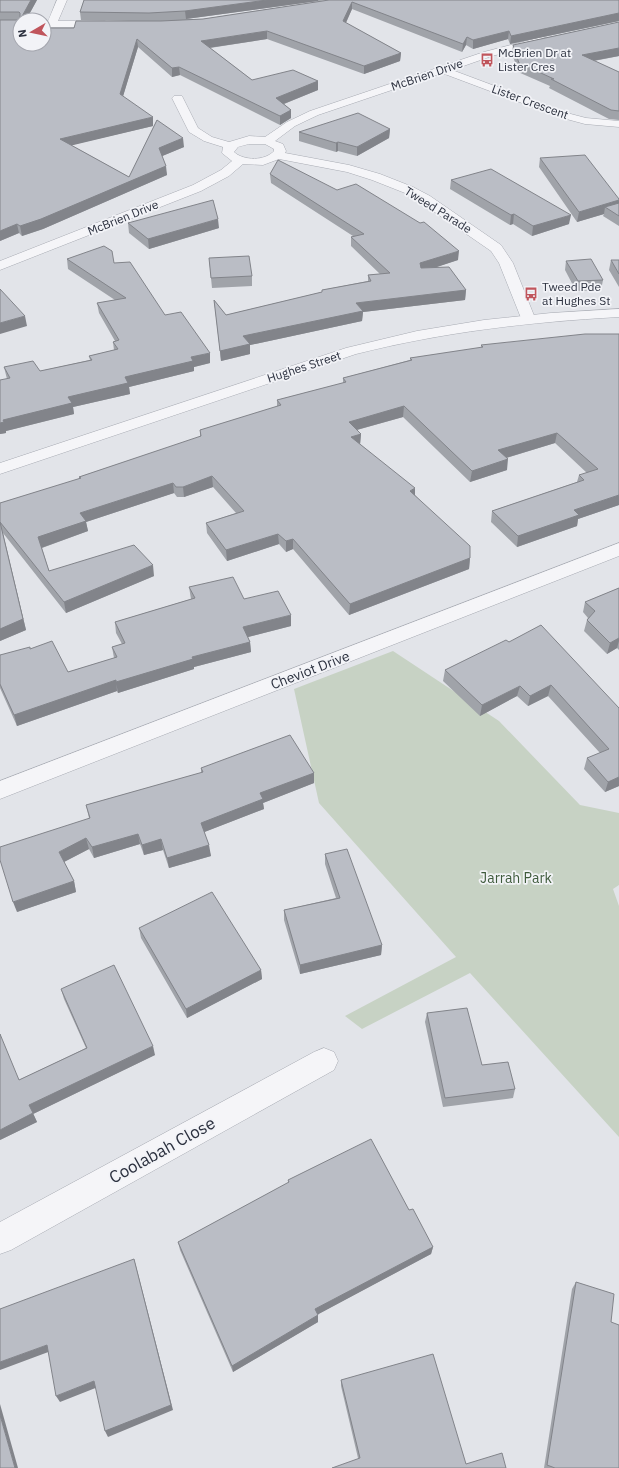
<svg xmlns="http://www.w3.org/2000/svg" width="619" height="1468" viewBox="0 0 619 1468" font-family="'IBM Plex Sans',sans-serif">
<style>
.green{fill:#c7d2c4}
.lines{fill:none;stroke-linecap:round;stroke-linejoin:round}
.minor-casing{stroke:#a8abb3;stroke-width:1}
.tertiary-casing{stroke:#a8abb3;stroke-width:1}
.minor{fill:#f5f5f8;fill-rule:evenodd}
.tertiary{fill:#f5f5f8;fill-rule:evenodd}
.wall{fill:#a0a3a9;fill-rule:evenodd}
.shaded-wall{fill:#82848a}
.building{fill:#babdc5;stroke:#82848a}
.labels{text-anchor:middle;stroke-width:3.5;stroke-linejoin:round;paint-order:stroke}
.far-poi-label{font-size:12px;fill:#2c313f;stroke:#f2f3f7;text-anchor:start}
.far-street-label{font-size:12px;fill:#2c313f;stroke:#f2f3f7}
.street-label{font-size:14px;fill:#2c313f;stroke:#f2f3f7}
.park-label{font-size:14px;fill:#3e5a3b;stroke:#f2f3f7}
.near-street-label{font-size:17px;fill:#2c313f;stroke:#f2f3f7}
</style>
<rect width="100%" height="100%" fill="#e2e4e9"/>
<path class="green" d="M393,651L499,721L580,805L619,813V885L613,889L619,906V1137L470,973L362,1029L345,1016L456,957L319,803L294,689Z"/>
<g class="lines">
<g class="minor-casing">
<path id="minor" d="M57,0H67L58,21H105L110,24L105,27H44V21H48Z
M542,37L546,38L547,40L546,42L492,56L452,70L567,113L586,118L619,121V127L585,124L559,117L442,73L318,115L295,126L275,141L283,144L286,151L285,153L349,165L380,174L413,187L430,196L501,245L513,263L535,318L533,321L528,322L523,321L521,318L499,263L491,251L420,202L405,193L372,180L347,172L279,159L263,165L243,164L229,176L201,191L0,270V261L193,185L221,170L232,161L222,153L223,147L204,141L189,132L172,98L174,96H182L198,128L212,137L229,142L249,136L265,137L287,122L310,111L484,52ZM249,144H265L274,149V151C265,161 244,161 234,152L238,147Z
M619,543V556L0,799V781Z
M324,1048L334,1052L338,1061L334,1070L11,1250L0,1254V1222L314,1052Z"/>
</g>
<g class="tertiary-casing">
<path id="tertiary" d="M619,309V317C530,322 443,332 356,354L0,474V463L346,348L417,331L484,320L551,313Z"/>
</g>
<use href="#minor" class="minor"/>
<use href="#tertiary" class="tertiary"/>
</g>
<path class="wall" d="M0,0H37L26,20H20V21V20H0Z
M84,0H619V21L510,44L508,39L473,49L466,45L462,52L352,9L346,23L401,53L400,61L364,74L267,39L210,48L252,80L318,81V90L284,104L291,110V118L280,125L180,75L172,77L138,47L123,96L153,126L71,145L129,177L157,120L184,147L162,156L167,175L43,229L22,236L19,233L0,241L20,44L74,28L131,21L81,20L80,12ZM329,0L203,19H186L318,1Z
M619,22V56L594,61L619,72V120L609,119L549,88L550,86L518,72L512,53L513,45Z
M390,129L389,138L357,156L338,151L336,152L299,141V132Z
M540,158L619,199V226L603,216L604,214L577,222L539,167Z
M270,174L458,260L436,267L466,290L465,300L363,312L362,321L250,345V354L221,361L214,300L226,315L322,292V290L368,281V275L380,274L351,246V237L353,236L271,183Z
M451,180L569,224L532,236L513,224L510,225L450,189Z
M128,223L219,228L149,249L129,233Z
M209,258L252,276V286L212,288Z
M67,259L114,263L165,315L210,363L194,367V371L129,387L130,394L73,407L74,414L6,431V433L0,434L7,379L4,367L40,371L90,360L89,356L114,350L113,342L115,341L99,313L97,303L115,300L68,269Z
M611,260H619V287L609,270Z
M566,261L603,280L601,290L576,291L565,270Z
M619,334V505L578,519L577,526L517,547L491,522L492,511L577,482L579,475L587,473L555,443L506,458L507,470L470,482L403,417L357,430L361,434L360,444L415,495L470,558L469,569L349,615L293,549L286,552L279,544L227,561L207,533L206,523L236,513L213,487L184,497H177L174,493L86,522L88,531L42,548L49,571L154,576L66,613L3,533L26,630L0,641V503L80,479L79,477L200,437V430L277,407V400L343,383V378L410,360V358L481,348V345Z
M189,587L244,599L291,626L248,637L250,642L251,652L194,667V669L118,693L117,691L17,726L0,688V655L30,649L68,672L114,658L112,647L122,644L116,633L115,622L191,599Z
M619,588V650L617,648L607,654L584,631L587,620L588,618L583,612L585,602Z
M509,642L619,708V786L605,792L584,769L587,758L600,753L548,696L528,706L517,696L480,716L443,681L445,670Z
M201,768L314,773V783L263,803L264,809L204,832L211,856L169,868L163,850L144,855L140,844L94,858L89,849L64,862L74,881L76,892L17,912L89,818L86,805L201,773Z
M325,854L382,945L381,955L300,974L284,920V910L336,898L325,864Z
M139,928L261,970L262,979L187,1018L141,938Z
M61,989L155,1055L33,1114L37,1122L0,1140L19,1080L86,1048L64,999Z
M427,1013L482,1065L515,1089L513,1098L443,1107L425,1022Z
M288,1180L409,1210L433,1247L431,1254L318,1314V1322L233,1372L180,1250L178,1242L288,1183Z
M576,1282L611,1322L619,1468H544L572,1289Z
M341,1380L466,1464L358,1458L341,1386Z"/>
<path class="shaded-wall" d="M31,0H37L26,20H20V21V20Z
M267,0H318V1L186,19L185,11Z
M352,2V9L343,29V21Z
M619,13V21L510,44L511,36Z
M20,20V30L15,28Z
M267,31V39L201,49V41Z
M509,31L508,39L473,49V40Z
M467,37L466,45L462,52L463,44Z
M137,39L138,47L121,103L120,94Z
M619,48V56L581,63L582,55Z
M401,53L400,61L364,74V66Z
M179,67L180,75L172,77V68Z
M318,81V90L276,107V98Z
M291,110V118L280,125V116Z
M153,117V126L61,148L60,139Z
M390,129L389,138L357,156V147Z
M183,138L184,147L160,157L159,148Z
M338,142V151L336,152V143Z
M166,166L167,175L43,229L22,236L20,226Z
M619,200V204L605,207L604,214L577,222L579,212Z
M514,214L513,224L510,225L511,215Z
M571,215L569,224L532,236L533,226Z
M218,219L219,228L149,249L148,239Z
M17,224L19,233L0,241V231Z
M459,251L458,260L419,273L420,263Z
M466,290L465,300L363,312L362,321L250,345V354L221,361L220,351L243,336L356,303Z
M25,316L27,326L0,334V323Z
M210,353V363L194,367V371L129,387L130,394L73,407L74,414L6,431V433L0,434V423L3,420L125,377L191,357Z
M404,406L403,417L349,432V422Z
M557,433L555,443L496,461L498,450Z
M361,434L360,445L351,437Z
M508,459L507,470L470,482L472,471Z
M212,476L213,487L184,497L183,487Z
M173,483L174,493L86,522L88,531L41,548L38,537L80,513Z
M415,488V499L410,491Z
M619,495V505L578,519L577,526L517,547L518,536L574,510Z
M0,522L26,630L0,641Z
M278,534L279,544L227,561L226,550Z
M293,539V549L286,552V541Z
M470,558L469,569L349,615L350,604Z
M153,565L154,576L66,613L64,602Z
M291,615V626L244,638L243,627Z
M619,638V641L617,648L607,654L610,643Z
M250,642L251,652L194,667V669L118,693L116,682L192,657Z
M116,680L117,691L17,726L14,715Z
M551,685L548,696L528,706L530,696Z
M520,686L517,696L480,716L482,705Z
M314,773V783L263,803L264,809L202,833L201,823L260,793Z
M619,777V786L605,792L608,782Z
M138,834L140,844L94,858L92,847Z
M86,838L89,849L62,863L59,852Z
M161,839L163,850L144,855L142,845Z
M209,845L211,856L169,868L167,858Z
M74,881L76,892L17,912L13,902Z
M382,945L381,955L300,974V965Z
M261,970L262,979L187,1018L186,1009Z
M153,1046L155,1055L33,1114L29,1105Z
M33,1113L37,1122L0,1140V1130Z
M433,1247L431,1254L315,1316V1309Z
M134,1259L136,1266L173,1410L108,1437L105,1431Z
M318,1315V1322L233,1372L232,1366Z
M47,1345L51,1351L0,1370V1362Z
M94,1381L98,1387L60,1402L56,1396Z
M0,1404L18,1468H15L0,1415Z"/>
<path class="building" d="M0,0H31L20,20V13L19,12H0Z
M84,0H267L185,11L149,13L80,12Z
M329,0H619V13L511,36L509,31L473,40L467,37L463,44L352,2L343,21L401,53L364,66L267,31L201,41L252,80L293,70L318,81L276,98L291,110L280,116L179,67L172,68L137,39L120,94L153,117L60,139L129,177L157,120L183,138L159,148L166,166L41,219L20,226L17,224L0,231V20H20L15,28H20V44H44V28H74L76,21H161L203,19Z
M619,22V48L582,55L619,72V111L611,110L551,79H554L519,63L513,45Z
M358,113L390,129L357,147L338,142L336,143L299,132Z
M585,155L619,199V200L579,212L540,158Z
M278,160L337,190L356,184L420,223L424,222L459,251L420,263L421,268L449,267L466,290L356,303L363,311L243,336L250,344L220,351L214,300L226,315L322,292V290L371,281L368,275L390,273L351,237L364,234L270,174Z
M491,169L571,215L533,226L514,214L511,215L451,180Z
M213,200L218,219L148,239L128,223Z
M619,203V216L605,207Z
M104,246L112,251L114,263L130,262L165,315L181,312L210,353L191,357L193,361L125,377L128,383L68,397L72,403L3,420L4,422L0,423V380L10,378L4,367L33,361L40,371L92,360L89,356L118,349L113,342L119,340L97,303L126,298L67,259Z
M249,256L252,276L211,278L209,258Z
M591,259L603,280L578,281L566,261Z
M611,260H619V274Z
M0,289L25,316L0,323Z
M585,334H619V495L574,510L579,515L518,536L492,511L584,480L579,475L598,469L557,433L498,450L508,459L472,471L404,406L349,422L361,434L351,437L415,488L410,491L470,546V558L350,604L293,539L286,541L278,534L226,550L206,523L244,511L212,476L183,487H176L173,483L80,513L86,521L38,537L49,571L134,545L153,565L64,602L0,522L23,619L0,629V503L81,478L79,477L201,436L200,430L281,405L277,400L346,382L343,378L412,360L410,358L483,347L481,345Z
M233,577L244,599L278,591L291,615L243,627L250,642L192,657L193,659L116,682V680L14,715L0,684V655L30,647V649L52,641L68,672L117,657L112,647L125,643L115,622L195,598L189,587Z
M619,588V638L610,643L587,620L595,611L585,602Z
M541,625L619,708V777L608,782L587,758L609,749L551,685L530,696L520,686L482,705L445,670L506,640L509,642Z
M290,735L314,773L260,793L263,799L201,823L209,845L167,858L161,839L142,845L138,834L92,847L86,838L59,852L74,881L13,902L0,860V847L90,818L86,805L203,772L201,768Z
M347,849L382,945L300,965L284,910L340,898L325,854Z
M212,892L261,970L186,1009L139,928Z
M114,965L153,1046L29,1105L33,1113L0,1130V1034L19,1080L87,1048L61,989Z
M467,1008L482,1065L508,1062L515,1089L445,1098L427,1013Z
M371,1139L409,1210L413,1209L433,1247L315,1309L318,1315L232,1366L178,1242L289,1182L288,1180Z
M134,1259L171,1405L105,1431L94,1381L56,1396L47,1345L0,1362V1309Z
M576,1282L614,1294L611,1322L619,1325V1468H555L547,1465Z
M433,1354L466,1464L502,1453L506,1468H332L360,1458L341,1380Z
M0,1415L15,1468H0Z"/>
<defs>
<g id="bus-bare" transform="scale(1.08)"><path d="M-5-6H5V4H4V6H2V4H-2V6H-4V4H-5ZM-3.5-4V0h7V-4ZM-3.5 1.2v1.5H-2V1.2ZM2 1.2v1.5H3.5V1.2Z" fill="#c0555c" stroke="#f2f3f7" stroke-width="2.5" paint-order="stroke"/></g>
</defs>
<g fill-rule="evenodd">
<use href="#bus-bare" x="487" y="60"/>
<use href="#bus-bare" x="531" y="294"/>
</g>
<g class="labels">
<g class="far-poi-label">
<text x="498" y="57">McBrien Dr at<tspan x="498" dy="14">Lister Cres</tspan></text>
<text x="542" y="291">Tweed Pde<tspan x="542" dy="14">at Hughes St</tspan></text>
</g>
<g class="far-street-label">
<text transform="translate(427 75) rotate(-19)" y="4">McBrien Drive</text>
<text transform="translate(530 102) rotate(20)" y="4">Lister Crescent</text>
<text transform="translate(438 210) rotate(32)" y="4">Tweed Parade</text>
<text transform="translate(123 218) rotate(-22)" y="4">McBrien Drive</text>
<text transform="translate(304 367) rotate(-18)" y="4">Hughes Street</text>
</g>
<g class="street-label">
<text transform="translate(310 670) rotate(-21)" y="5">Cheviot Drive</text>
</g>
<g class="park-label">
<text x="516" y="883">Jarrah Park</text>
</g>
<g class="near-street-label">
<text transform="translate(162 1150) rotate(-29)" y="6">Coolabah Close</text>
</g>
</g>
<g transform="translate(32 32) rotate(261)"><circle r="19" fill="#f2f3f7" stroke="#a3a5ad"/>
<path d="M0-3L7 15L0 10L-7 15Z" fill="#c0555c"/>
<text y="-6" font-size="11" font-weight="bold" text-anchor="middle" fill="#2c313f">N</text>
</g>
</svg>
